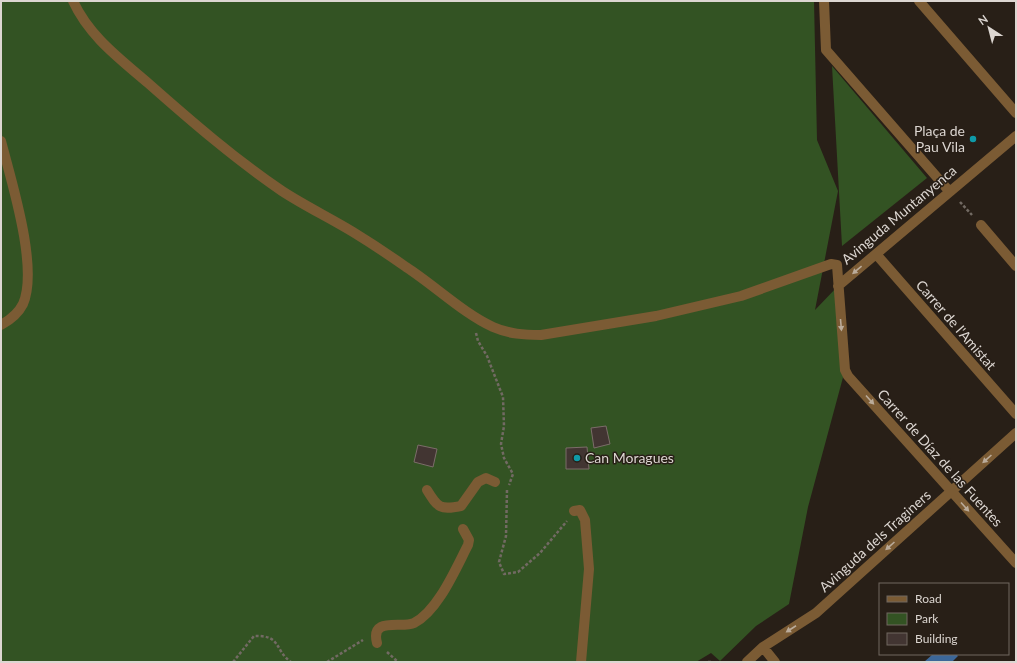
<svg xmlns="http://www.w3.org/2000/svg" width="1017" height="663" viewBox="0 0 1017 663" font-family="Lato,sans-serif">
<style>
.green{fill:#335323}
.water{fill:#3c6799}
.building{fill:#423532;stroke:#7b6d69}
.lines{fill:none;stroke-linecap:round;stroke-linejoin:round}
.path{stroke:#726a63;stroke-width:2.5;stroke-dasharray:3 2;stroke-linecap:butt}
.minor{stroke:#7b5b34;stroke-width:10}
.oneway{fill:#baab9a}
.culture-dot{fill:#0f9aa8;stroke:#281f17;stroke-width:1.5}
.labels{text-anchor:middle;stroke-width:3;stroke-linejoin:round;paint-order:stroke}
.poi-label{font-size:14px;fill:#dcd6d1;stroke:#281f17;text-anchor:end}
.street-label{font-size:14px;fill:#dcd6d1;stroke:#281f17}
</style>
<rect width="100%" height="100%" fill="#281f17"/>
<path class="green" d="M1,1H814L817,140L838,191L815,310L838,286L845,370L808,507L789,604L756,626L720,661L711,653L696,662H1Z
M832,66L927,178L842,246Z"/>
<path class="water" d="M933,654H956L958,656L952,662H924Z"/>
<path class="building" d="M606,426L610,444L594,448L591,428Z
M418,445L437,449L433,467L414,462Z
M587,447L589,469H566V448Z"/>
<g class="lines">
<path class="path" d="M960,202L972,215
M476,333L478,341L487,356L503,397L504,426L501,444L504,458L513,474L509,485
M507,490L506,536L499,562L504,574L518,572L540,553L567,521
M387,652L398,662
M233,662L254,636C282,635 274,650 291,662
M327,662L363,640
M708,662H711"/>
<path class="minor" d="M73,1C89,36 119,58 148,83C191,121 235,159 282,191C305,206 330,218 353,232C371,243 389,255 406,267C434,285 464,314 493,327C509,334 524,335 541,335L656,316L741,296L831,264L837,265L845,370L848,376L1016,563
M824,1L826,50L949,191
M919,1L1016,113
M1,141C11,180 39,268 23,304C18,314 10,320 1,325
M981,225L1016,266
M876,254L1016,414
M838,286L1016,136
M427,490C438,508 440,510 461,506L478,482L486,478L495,482
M574,511L580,510L585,520L589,569L581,662
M377,643C370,616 402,629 414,623C438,611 456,568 468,545L469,540L463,529
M763,647L775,662
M747,662L763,647L816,613L1016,433"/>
</g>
<defs><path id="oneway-solid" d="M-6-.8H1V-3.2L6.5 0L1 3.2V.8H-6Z"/></defs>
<g class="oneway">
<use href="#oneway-solid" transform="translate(857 270) rotate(140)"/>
<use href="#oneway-solid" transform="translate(841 325) rotate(85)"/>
<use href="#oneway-solid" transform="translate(870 400) rotate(48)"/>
<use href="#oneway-solid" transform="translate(987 459) rotate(138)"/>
<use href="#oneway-solid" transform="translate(965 507) rotate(48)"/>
<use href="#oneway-solid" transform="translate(890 546) rotate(138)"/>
<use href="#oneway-solid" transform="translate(791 629) rotate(147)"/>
</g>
<g class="culture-dot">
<circle cx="973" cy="139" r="4"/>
<circle cx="577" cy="458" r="4"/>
</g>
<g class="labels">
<g class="poi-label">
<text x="965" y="136">Plaça de<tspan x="965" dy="16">Pau Vila</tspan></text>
<text x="585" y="463" text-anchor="start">Can Moragues</text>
</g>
<g class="street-label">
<text transform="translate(899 215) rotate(-40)" y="5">Avinguda Muntanyenca</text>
<text transform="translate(956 325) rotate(49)" y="5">Carrer de l'Amistat</text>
<text transform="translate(940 458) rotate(48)" y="5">Carrer de Díaz de las Fuentes</text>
<text transform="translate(875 541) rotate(-42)" y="5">Avinguda dels Traginers</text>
</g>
</g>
<rect width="1017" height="663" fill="none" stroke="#dcd6d1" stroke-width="4"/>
<rect x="879" y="583" width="130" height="72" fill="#281f17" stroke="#706861"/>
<rect x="887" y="596" width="20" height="6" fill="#7b5b34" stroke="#706861"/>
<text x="915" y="603" font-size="12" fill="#dcd6d1">Road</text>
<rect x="887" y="613" width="20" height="12" fill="#335323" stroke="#706861"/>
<text x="915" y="623" font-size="12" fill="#dcd6d1">Park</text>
<rect x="887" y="633" width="20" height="12" fill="#423532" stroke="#706861"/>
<text x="915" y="643" font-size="12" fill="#dcd6d1">Building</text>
<g transform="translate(989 28) rotate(324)" stroke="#281f17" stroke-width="3" paint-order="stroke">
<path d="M0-3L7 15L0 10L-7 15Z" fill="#dcd6d1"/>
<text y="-6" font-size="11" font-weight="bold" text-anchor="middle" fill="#dcd6d1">N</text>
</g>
</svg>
